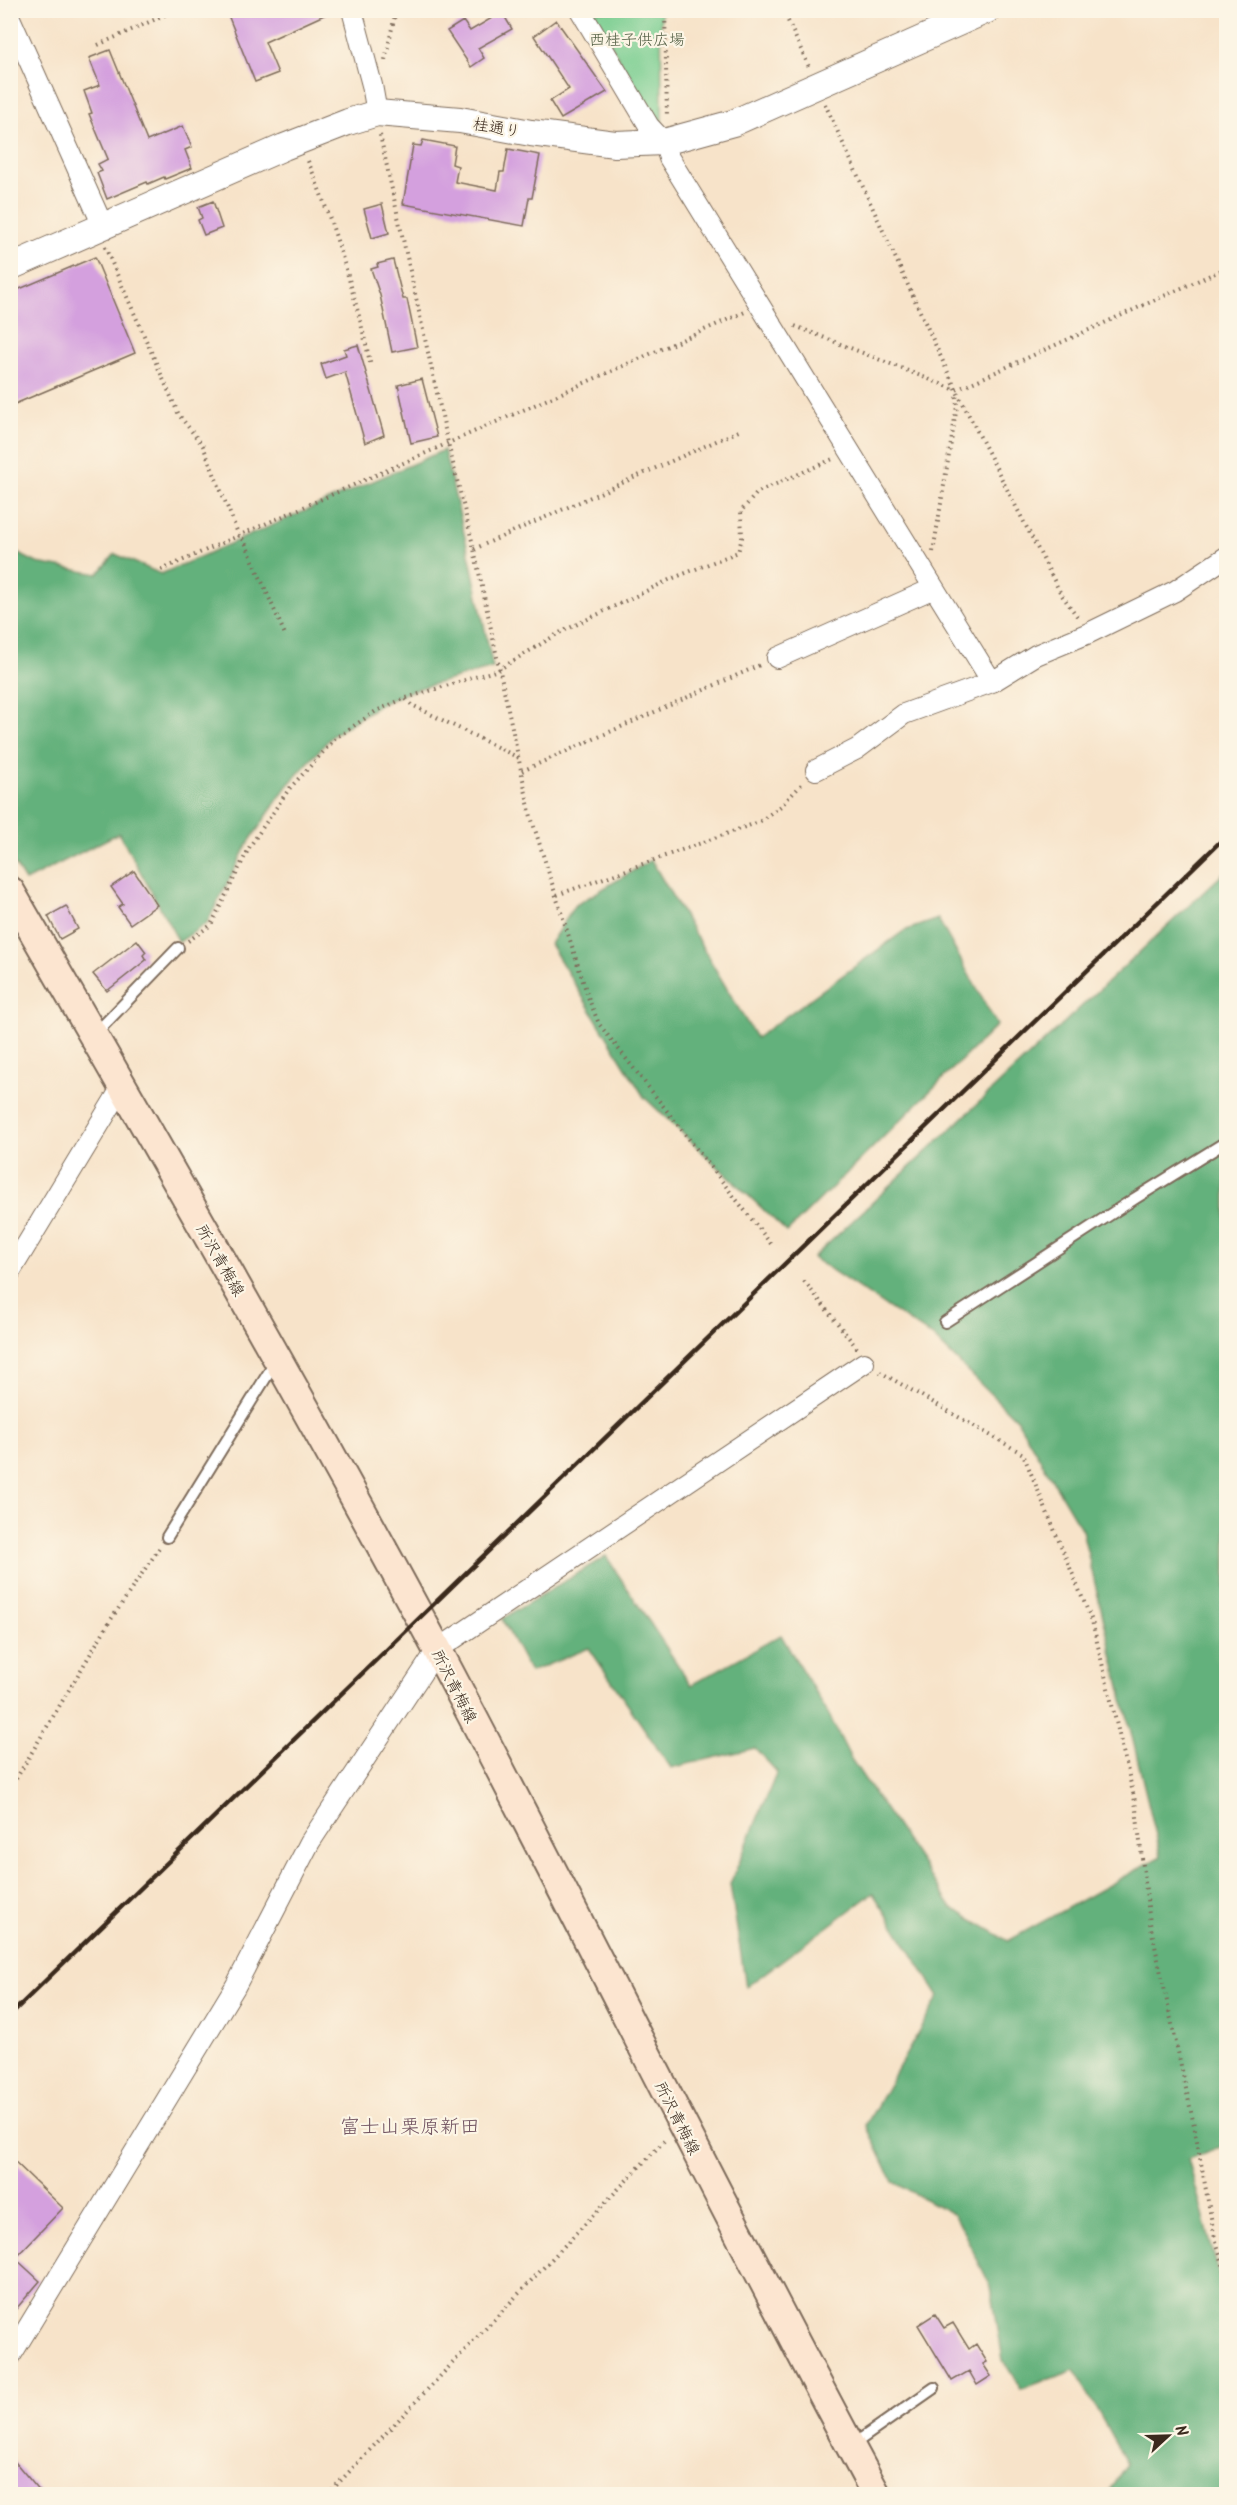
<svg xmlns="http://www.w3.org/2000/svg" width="1237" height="2505" viewBox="0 0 1237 2505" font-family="Kalam,'Klee One',sans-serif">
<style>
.green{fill:#7ace91;stroke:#5a7c58;stroke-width:1.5}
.forest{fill:#63b17b;stroke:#4f6e4c;stroke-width:1.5}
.building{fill:#d4a0de}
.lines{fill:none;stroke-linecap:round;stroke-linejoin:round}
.service-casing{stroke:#7d6b5a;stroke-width:14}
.minor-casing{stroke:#7d6b5a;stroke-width:22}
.tertiary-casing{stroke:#7d6b5a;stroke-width:28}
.secondary-casing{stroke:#7d6b5a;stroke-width:32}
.path{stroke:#7d6b5a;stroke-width:4;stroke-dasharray:1.5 4.5;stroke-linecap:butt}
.service{stroke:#fff;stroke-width:10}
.minor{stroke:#fff;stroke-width:20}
.tertiary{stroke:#fff;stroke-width:26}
.secondary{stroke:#fce5d0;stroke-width:28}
.rail{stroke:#3b2a1e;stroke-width:4.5}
.labels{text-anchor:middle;stroke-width:4.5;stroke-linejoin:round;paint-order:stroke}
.park-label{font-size:16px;fill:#4e5b40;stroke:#fcf5e5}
.street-label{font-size:16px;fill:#3b2a1e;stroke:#fcf5e5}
.quarter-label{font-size:20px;fill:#715361;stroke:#fcf5e5}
</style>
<rect width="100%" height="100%" fill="#fcf5e5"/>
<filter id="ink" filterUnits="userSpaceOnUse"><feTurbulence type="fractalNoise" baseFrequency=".0167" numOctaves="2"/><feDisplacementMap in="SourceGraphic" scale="12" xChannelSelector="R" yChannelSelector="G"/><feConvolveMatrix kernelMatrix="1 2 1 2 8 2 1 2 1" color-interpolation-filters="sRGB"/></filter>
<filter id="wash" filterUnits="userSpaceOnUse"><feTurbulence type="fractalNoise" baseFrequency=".008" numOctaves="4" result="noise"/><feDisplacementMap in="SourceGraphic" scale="24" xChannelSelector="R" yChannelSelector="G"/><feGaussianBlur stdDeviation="1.35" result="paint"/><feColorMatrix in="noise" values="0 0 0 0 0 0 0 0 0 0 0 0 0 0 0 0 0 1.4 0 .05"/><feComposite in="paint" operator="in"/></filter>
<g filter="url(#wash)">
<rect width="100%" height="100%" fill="#f7e3c9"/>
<path class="green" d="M591,11H661L662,121L659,127Z"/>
<path class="forest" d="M444,450L470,558L493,668L413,690L379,705L333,735L287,786L247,845L207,923L179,942L119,833L25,881L10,857L11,550L37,563L98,574L115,554L161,574Z
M651,860L756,1038L904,931L938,919L997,1025L787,1232L644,1097L550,944L574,906Z
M1226,871V2145L1188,2159L1226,2299V2494H1106L1127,2464L1075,2370L1021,2389L1003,2360L991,2287L955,2215L893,2182L866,2125L939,1996L873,1893L746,1987L730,1884L777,1772L755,1748L671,1768L589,1648L530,1672L502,1619L606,1556L691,1685L781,1635L829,1715L851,1759L951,1907L1008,1941L1161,1856L1082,1530L1017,1420L933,1337L813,1258Z"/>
<g id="blocks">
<path class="building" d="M226,10H335L265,42L278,73L255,82Z
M502,12L512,29L478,48L484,58L471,67L447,31L463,21L470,31Z
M556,20L607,92L561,119L550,101L569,89L534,36Z
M110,50L147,141L183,126L192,147L185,150L192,168L165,179L164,177L148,184L147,182L107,199L97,173L102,171L98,164L108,159L89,114L92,113L84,91L100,85L89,58Z
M423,140L455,146L452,164L458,166L455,182L497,190L500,172H504L508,149L540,155L532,198H529L524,226L403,204L413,145L421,146Z
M213,201L222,228L204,235L198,220L202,218L198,207Z
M382,204L389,233L372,238L364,209Z
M95,257L135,353L10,406V293Z
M393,260L403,299H407L417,347L392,352L380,295L371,269L378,267L377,264Z
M358,345L384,435L365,443L345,372L326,379L321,364L346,355L344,349Z
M422,379L437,437L411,443L398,385Z
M134,871L157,905L130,924L118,907L123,904L111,887Z
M66,906L78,929L60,939L48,916Z
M137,940L146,952L143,955L146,960L107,991L93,974Z
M10,2157L63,2208L15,2258L40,2281L10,2316Z
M935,2314L944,2328L953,2323L969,2349L976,2344L987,2362L983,2364L991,2376L977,2385L969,2371L952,2381L918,2325Z
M10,2456L42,2494H10Z"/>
</g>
</g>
<g filter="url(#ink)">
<use href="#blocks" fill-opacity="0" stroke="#7d6b5a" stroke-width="1.5"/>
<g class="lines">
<g class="service-casing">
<path id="service" d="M94,1035L178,948
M945,1322L1134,1199L1226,1142
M167,1537L276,1361
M851,2446L934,2388"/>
</g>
<g class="minor-casing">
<path id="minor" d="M352,10L372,85L377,113
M580,10L649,126L664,142L669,158L992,682
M10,18L103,226
M777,658L934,588
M816,770L857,749L904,714L992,682L1036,655L1089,633L1175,591L1226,557
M10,1272L122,1087
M10,2357L235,1987L310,1842L437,1650L864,1363"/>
</g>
<g class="tertiary-casing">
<path id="tertiary" d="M10,267L284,147L348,122L377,113L460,120L531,133L615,144L664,142L733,123L987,10"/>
</g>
<g class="secondary-casing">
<path id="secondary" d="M10,891C155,1142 300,1394 437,1649C586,1930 725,2215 876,2494"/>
</g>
<path class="path" d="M665,10L667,118
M783,10L809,67
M98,45L176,10
M385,60L396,10
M825,104L956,390L1061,594L1079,619
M380,135L448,443L474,549L531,817L588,997L599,1024L771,1244
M308,161C335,227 356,297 371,367
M105,247L179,415L203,446L239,536L244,540L286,637
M795,326L956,390L1226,268
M474,549L741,430
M933,552L957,406L956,394
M161,570L745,312
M406,699L412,705L519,758
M522,771L760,665
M557,895L759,822L781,806L803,783
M188,941L211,925L250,846L289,789L337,737L376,711L403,699L498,670L559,633L671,579L738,552L742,538L741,511L758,492L835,458
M804,1281L857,1348
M880,1372L1023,1454L1092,1621L1135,1801L1150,1923L1195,2130L1214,2234L1226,2274
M10,1789L110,1621L160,1547
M328,2494L664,2141"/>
<use href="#service" class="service"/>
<use href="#minor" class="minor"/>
<use href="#tertiary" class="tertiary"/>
<use href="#secondary" class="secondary"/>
<path class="rail" d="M10,2015L1226,836"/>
</g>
</g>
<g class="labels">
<g class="park-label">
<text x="637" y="45">西桂子供広場</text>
</g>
<g class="street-label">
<text transform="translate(497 127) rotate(10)" y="6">桂通り</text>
<text transform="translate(221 1260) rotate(60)" y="6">所沢青梅線</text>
<text transform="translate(455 1686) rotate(63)" y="6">所沢青梅線</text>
<text transform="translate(678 2118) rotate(63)" y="6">所沢青梅線</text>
</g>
<g class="quarter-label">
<text x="410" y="2133">富士山栗原新田</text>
</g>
</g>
<rect width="1237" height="2505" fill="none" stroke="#fcf5e5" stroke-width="36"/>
<g transform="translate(1168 2436) rotate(68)" stroke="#fcf5e5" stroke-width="4.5" paint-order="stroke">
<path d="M0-4.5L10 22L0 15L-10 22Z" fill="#3b2a1e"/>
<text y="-9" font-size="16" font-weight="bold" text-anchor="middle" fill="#3b2a1e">N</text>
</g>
</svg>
